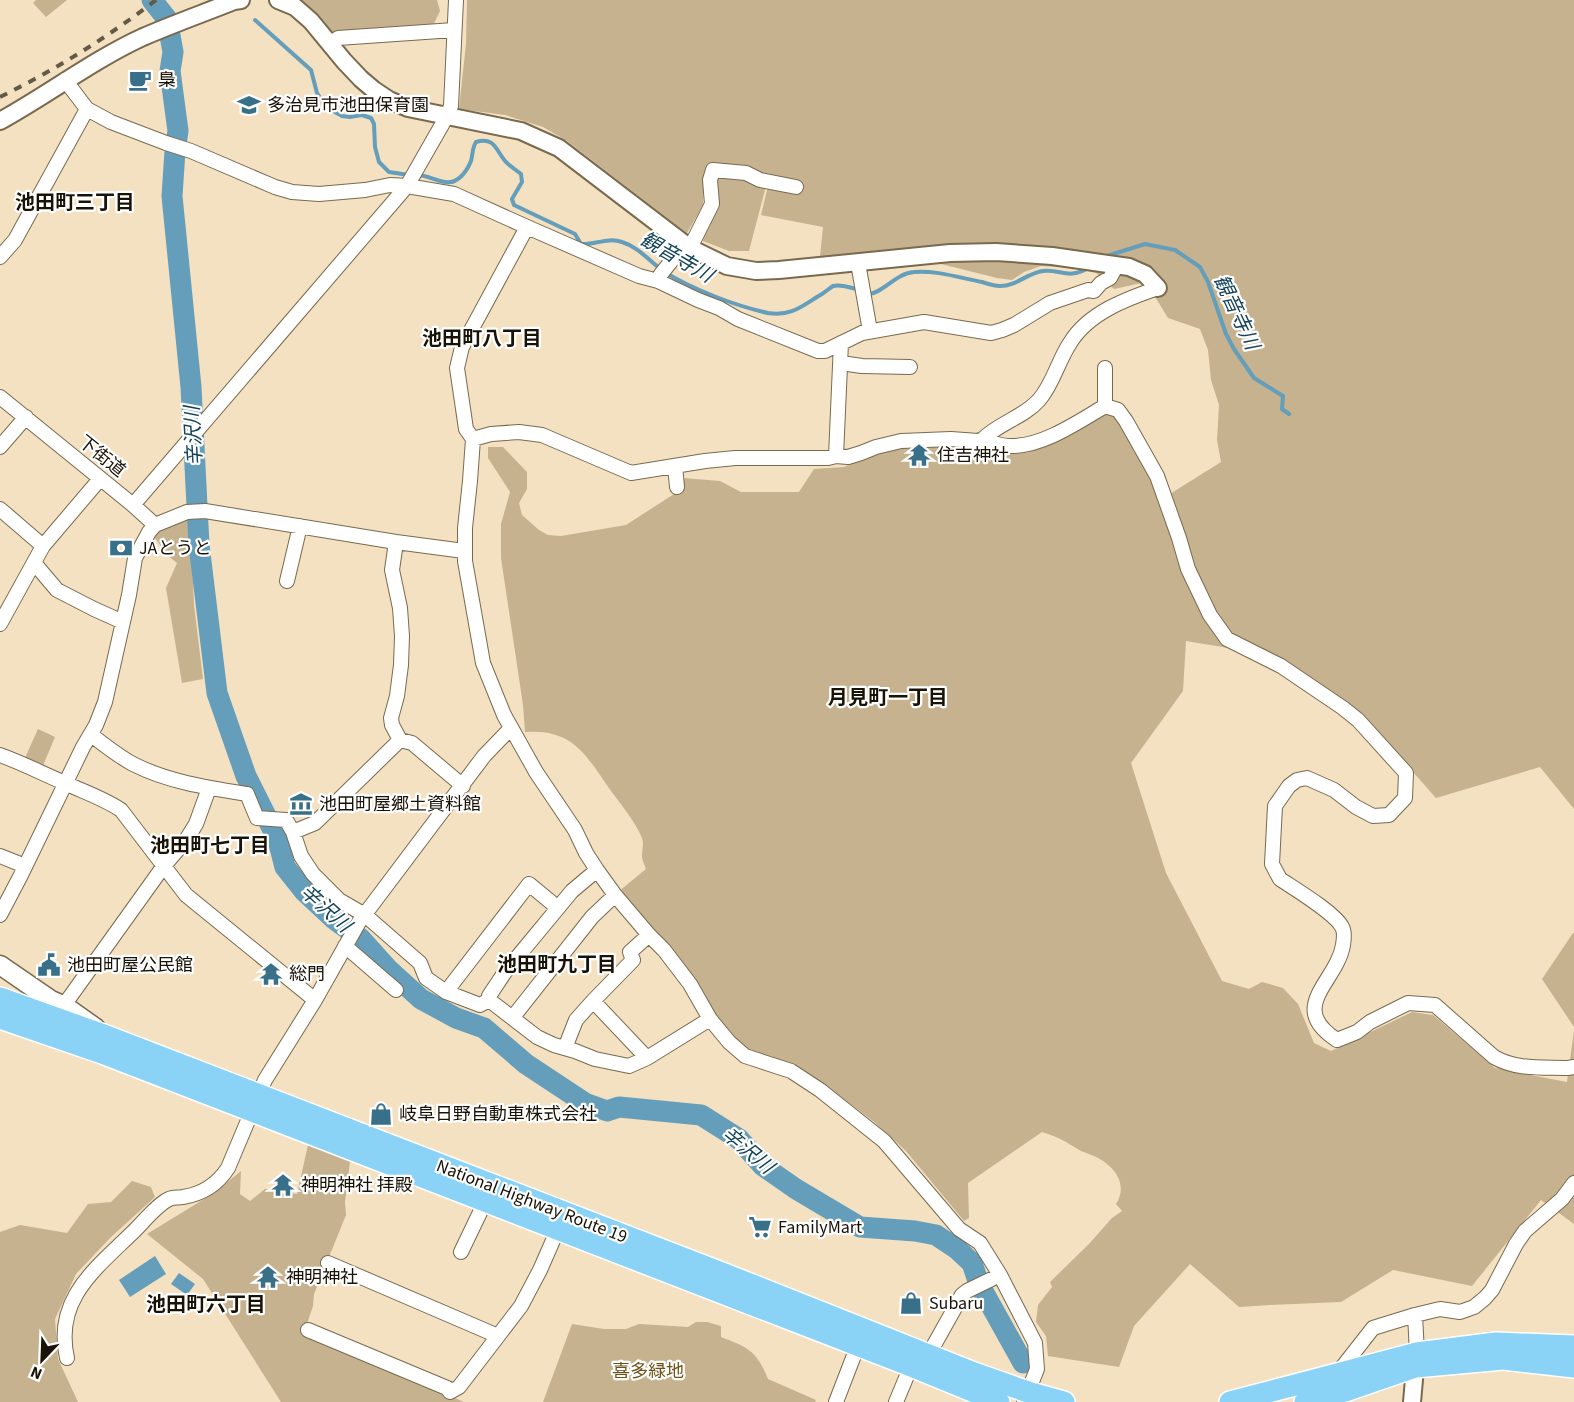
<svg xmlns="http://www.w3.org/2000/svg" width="1574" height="1402" viewBox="0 0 1574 1402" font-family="'Source Sans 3','Noto Sans JP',sans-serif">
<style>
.green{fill:#c6b28e}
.water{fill:#649eba}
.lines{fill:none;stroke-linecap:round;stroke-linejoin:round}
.stream{stroke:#649eba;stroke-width:4}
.river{stroke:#649eba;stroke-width:21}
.minor-casing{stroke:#796a4e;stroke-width:16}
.tertiary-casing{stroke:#796a4e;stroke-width:20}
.secondary-casing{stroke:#796a4e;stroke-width:21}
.trunk-casing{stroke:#fff;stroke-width:24}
.minor{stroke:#fff;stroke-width:14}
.tertiary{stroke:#fff;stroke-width:16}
.secondary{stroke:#fff;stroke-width:18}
.trunk{stroke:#8ad3f6;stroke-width:21}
.rail{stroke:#635947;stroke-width:4;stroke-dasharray:8 8;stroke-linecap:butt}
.labels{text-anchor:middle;stroke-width:4.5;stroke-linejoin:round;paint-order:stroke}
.poi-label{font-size:18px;fill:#181207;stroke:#fff;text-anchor:start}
.street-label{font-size:18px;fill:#181207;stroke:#fff}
.park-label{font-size:18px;fill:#6e5217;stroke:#fff}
.neighbourhood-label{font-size:20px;font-weight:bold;fill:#181207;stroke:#fff}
.water-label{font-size:20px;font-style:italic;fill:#134459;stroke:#fff}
</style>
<rect width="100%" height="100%" fill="#f3e1c2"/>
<path class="green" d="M36,0H67L46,17L33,3Z
M299,0H437L440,11L430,32L338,38L315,12Z
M467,0H1574V809L1540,767L1436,798L1361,713L1271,655L1186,641L1183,691L1131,763L1166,873L1222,981L1249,989L1262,982L1283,988L1298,1004L1314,1043L1331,1051L1412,1012L1433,1015L1495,1068L1567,1082L1574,1030V1224L1541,1200L1472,1286L1393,1270L1341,1302L1270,1305L1239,1307L1190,1264L1134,1326L1119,1367L1048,1356L1046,1336L1036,1322L1038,1305L1052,1287L1050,1282L1089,1244L1112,1218L1122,1211L1116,1204C1128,1185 1116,1168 1098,1158C1093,1155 1086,1153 1081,1151C1074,1147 1067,1142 1060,1139C1055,1136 1048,1134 1042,1132L968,1183L969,1218L964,1221L906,1151L873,1121L820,1081L791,1065L747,1051L715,1018L618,892L646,869C645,865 642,861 642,856C642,850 644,843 642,838C636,823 621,804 611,791C587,757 574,728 525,732L523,705L501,558V524L510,492L488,458V447H503L527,472V489L519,503L522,515L539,530L548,535L561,536L626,525L674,494L683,478L720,481L741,492H799L814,469L844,467L882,451L919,444H950L980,451L1011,454L1027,453L1039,449L1104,413L1116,418L1162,499L1221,462L1217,440L1219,405L1211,380L1208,350L1200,329L1168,318L1146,282L1114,289L1096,273L1076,268L1041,266L1024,272L1012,280L997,278L929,261L899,265L820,257L823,227L761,215L768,186L797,192L707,170L703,181V205L687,233L567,141L543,127L505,115L459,109L466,44Z
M713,170L767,182L749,251H729L703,241L712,204Z
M190,518L194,605L203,679L182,683L166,588L177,563L168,556L153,535L163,529Z
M38,729L55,737L42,768L24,760Z
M1573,933H1574V1027L1542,979Z
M308,1145L350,1161L345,1202L346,1215L314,1294L313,1306L304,1333L464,1402H281L203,1279L147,1234L214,1193L241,1171L240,1194L250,1201L265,1189L297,1194Z
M132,1181L151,1187L155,1197L110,1238L76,1274L55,1319L58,1359L78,1402H0V1232L20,1225L67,1233L88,1204L111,1202Z
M696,1322H707L721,1326V1337C749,1348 756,1350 768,1379L816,1400L815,1402H543L572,1324L604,1329H626L639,1324L688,1327Z"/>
<path class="water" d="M155,1256L166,1274L130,1297L119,1280Z
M179,1273L195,1284L187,1295L171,1284Z"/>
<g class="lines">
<path class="stream" d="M255,20L311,70L317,93L326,107L342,116L350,117L362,115L371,118L374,124L375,147L379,162L389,172L409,175
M417,175C427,175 436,181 446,182C458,184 467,171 471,161C473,154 472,148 476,142C495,136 496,151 506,162C510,166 516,170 521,174L522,182L512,199L514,205L575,234L581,244C595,245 607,237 622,242C639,247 651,263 666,273C694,290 736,306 768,313C792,317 803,305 822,294C825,292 830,288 833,286C840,284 849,287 856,289
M1107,256L1145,244L1175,250L1200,267L1208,282L1226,334L1234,349L1254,378L1283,396L1282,409L1289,414
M869,294C883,293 896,273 914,272C936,270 960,278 982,282C988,284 994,286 1000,286C1017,286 1027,273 1043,271C1061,269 1068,280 1088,268"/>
<path class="river" d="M152,0L167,19L173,52L170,71L178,131L175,151L172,196L191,387L199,545L217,693L246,776L278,840L285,867L304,891L334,919L361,939L388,969L421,999L456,1018L484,1028L526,1064L585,1103L607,1111L619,1107L701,1115L739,1139L763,1166L796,1189L860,1227L915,1231L936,1235L957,1249L972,1263L979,1284L1023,1363"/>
<g class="minor-casing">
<path id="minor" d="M330,44L338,38L454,30
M87,109L111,122L166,143L191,151L275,187L292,192L319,194L365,190L390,185L407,186L454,194L527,227L462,347L457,368L466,429L473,439L470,481L465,528V561L483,663L504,715L536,772L575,830L586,853L597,870L615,895L649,935L664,950L690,984L710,1019L729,1042L745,1056L791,1071L820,1090L884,1141L959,1229L980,1243L1000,1275L1035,1343L1037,1369L1024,1402
M527,227L639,276L658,281L698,300L719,308L738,319L818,351H825L862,333L924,322L991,333L1002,330L1014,325L1050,303L1088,290L1094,291L1101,283L1110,278L1117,265
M0,257L15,240L87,109L65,80
M858,263L870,331
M658,281L661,274L673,259L690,248L712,204L710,180L713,170L746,173L760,180L796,187
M841,363L862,366L910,367
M0,397L133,505L155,525
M1105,406V368
M473,439L491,434L519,432L542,435L631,473L705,461L735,458H828L836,456L848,457L861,453L876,447L901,441L951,439L978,441L983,439C992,443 1000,446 1010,446C1042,447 1078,422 1105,406L1118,410L1126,421L1157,476L1179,538L1188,569L1210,615L1227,639L1281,666L1343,708L1358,720L1406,773L1405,798L1389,815L1373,816L1356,807L1334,790L1307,778L1297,780L1289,786L1275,806L1272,864L1280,879C1295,889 1335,913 1342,927C1345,932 1344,939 1343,945C1337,982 1286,1007 1337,1040L1357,1032L1370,1022L1408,1003L1435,1005L1494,1057C1516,1070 1543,1067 1568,1068L1574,1067
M983,439C999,423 1024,417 1039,400C1053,384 1058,361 1070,343C1088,313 1126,299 1158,288
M0,447L26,417
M836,456L841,343
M675,466L677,487
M133,505L407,186L447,116L451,106L456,0
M0,509L43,546
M396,542L392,570L400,608L402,636L401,665L397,696L391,718L392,725L400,740L315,823L293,832L301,856L313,874L339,900L365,915L420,963L426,978L446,992L480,1005L489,1000L537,1037L554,1045L575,1051L595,1059L629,1066L647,1058L593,1001
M35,564L57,590L94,609L123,622
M287,581L300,526
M0,624L43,546L100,479
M91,735C105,745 118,756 133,764C168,782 209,788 247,794L257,818L286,820L293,832
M400,740L412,743L463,786
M0,755C23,763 43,774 65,783C84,792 103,798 121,810L186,895L315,1000
M0,856L25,866
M0,915L21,875L83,747L96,725L105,702L129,595L135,558L149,532L155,525L187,512L205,511L396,542L464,551
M345,946L396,990
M446,992L529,884L558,908
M489,1000V996L505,972L572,891L597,870
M65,1006L67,1001L163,867L186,840L196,824L209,788
M513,1017L592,917L615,895
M565,1048L576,1020L593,1001L633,960L630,952L649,935
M647,1058L710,1019
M461,1252L485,1202
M328,1263L498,1336
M308,1330L447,1388L450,1392L459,1387L521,1306L540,1270L558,1229
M1417,1353L1415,1315L1440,1309L1460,1312L1474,1307L1485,1298L1492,1290L1516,1244L1525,1231L1562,1199L1574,1183
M929,1354L962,1295L967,1291L1000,1275
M67,1358C54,1300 94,1270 131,1234C143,1223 155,1206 169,1199C173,1197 178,1198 183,1197C202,1194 217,1185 228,1168L265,1080L315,1000L359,922L484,756L511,728
M1337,1374L1373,1328L1415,1315
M836,1402L858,1345
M896,1402L911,1366"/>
</g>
<g class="tertiary-casing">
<path id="tertiary" d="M278,0L295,7L311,21L344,61L361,79L374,90L389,100L408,108L521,131L559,148L690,248L727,266L756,271L779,270L950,253L996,252L1052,256L1129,267L1145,274L1158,288
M0,121C49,94 93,60 143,37C173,24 204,13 234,1L241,0
M1412,1402L1416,1357"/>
</g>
<g class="secondary-casing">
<path id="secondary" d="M0,965L51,1000L65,1006L96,1028"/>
</g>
<g class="trunk-casing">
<path id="trunk" d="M0,998L109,1037L722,1273L974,1373L1028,1392L1064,1402
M0,1018L102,1053L911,1366L999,1402
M1230,1402L1417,1353L1496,1343L1574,1346
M1305,1402L1345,1391L1415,1367L1503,1359L1574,1367"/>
</g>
<use href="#minor" class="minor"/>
<use href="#tertiary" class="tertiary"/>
<use href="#secondary" class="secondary"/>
<use href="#trunk" class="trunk"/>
<path class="rail" d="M0,97C55,70 108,37 156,0"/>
</g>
<defs>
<g id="cafe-bare" transform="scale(1.8)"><path d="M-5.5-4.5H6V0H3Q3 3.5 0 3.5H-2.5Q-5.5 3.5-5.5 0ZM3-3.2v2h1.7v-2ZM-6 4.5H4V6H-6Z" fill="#38708a" stroke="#fff" stroke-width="2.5" paint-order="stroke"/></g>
<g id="school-bare" transform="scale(1.8)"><path d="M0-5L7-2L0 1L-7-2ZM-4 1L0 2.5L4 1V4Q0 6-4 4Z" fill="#38708a" stroke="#fff" stroke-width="2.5" paint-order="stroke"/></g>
<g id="temple-bare" transform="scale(1.8)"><path d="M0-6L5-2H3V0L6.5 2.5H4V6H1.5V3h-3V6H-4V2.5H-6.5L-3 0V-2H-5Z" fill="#38708a" stroke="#fff" stroke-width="2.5" paint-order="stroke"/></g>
<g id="bank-bare" transform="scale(1.8)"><path d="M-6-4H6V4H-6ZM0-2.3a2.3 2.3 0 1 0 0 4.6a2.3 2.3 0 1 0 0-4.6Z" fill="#38708a" stroke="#fff" stroke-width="2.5" paint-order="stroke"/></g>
<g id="museum-bare" transform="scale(1.8)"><path d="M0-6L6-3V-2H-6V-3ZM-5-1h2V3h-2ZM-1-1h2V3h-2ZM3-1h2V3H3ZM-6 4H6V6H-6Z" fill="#38708a" stroke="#fff" stroke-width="2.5" paint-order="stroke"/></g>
<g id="civic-bare" transform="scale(1.8)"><path d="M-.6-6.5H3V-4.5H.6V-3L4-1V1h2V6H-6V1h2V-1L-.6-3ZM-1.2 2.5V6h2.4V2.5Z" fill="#38708a" stroke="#fff" stroke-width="2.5" paint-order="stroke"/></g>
<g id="shop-bare" transform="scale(1.8)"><path d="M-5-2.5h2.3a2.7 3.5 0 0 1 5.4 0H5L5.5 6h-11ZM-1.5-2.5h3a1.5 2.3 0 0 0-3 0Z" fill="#38708a" stroke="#fff" stroke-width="2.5" paint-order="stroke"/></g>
<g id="supermarket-bare" transform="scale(1.8)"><path d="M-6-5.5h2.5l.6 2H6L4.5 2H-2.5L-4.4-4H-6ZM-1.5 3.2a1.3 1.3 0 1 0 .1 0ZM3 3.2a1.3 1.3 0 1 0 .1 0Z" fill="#38708a" stroke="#fff" stroke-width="2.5" paint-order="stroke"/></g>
</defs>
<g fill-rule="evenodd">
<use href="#cafe-bare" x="140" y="80"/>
<use href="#school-bare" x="249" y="105"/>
<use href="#temple-bare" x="919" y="455"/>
<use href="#bank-bare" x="121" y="548"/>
<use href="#museum-bare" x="301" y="804"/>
<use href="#civic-bare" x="49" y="965"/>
<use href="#temple-bare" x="271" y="974"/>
<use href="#shop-bare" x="381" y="1114"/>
<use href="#temple-bare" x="283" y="1185"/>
<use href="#supermarket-bare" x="760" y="1227"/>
<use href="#temple-bare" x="268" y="1277"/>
<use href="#shop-bare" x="911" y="1303"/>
</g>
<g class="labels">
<g class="poi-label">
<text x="158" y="86">梟</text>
<text x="267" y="111">多治見市池田保育園</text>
<text x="937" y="461">住吉神社</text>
<text x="139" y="554">JAとうと</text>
<text x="319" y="810">池田町屋郷土資料館</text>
<text x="67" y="971">池田町屋公民館</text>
<text x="289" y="980">総門</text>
<text x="399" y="1120">岐阜日野自動車株式会社</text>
<text x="301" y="1191">神明神社 拝殿</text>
<text x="778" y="1233">FamilyMart</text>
<text x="286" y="1283">神明神社</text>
<text x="929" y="1309">Subaru</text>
</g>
<g class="street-label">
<text transform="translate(102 456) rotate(39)" y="6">下街道</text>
<text transform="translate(532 1201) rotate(21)" y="6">National Highway Route 19</text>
</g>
<g class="park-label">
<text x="648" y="1377">喜多緑地</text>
</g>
<g class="neighbourhood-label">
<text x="75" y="209">池田町三丁目</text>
<text x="482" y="345">池田町八丁目</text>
<text x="888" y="704">月見町一丁目</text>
<text x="210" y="852">池田町七丁目</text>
<text x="557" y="971">池田町九丁目</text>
<text x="206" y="1311">池田町六丁目</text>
</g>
<g class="water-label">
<text transform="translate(677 257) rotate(30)" y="7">観音寺川</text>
<text transform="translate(1237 312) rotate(65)" y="7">観音寺川</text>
<text transform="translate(193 436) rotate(-93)" y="7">辛沢川</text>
<text transform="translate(326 908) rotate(42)" y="7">辛沢川</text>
<text transform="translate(748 1150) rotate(40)" y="7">辛沢川</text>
</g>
</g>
<g transform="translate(42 1360) rotate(203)" stroke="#ffffff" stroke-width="4.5" paint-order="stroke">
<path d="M0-4.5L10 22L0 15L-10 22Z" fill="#181207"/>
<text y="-9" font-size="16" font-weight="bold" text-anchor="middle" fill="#181207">N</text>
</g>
</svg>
